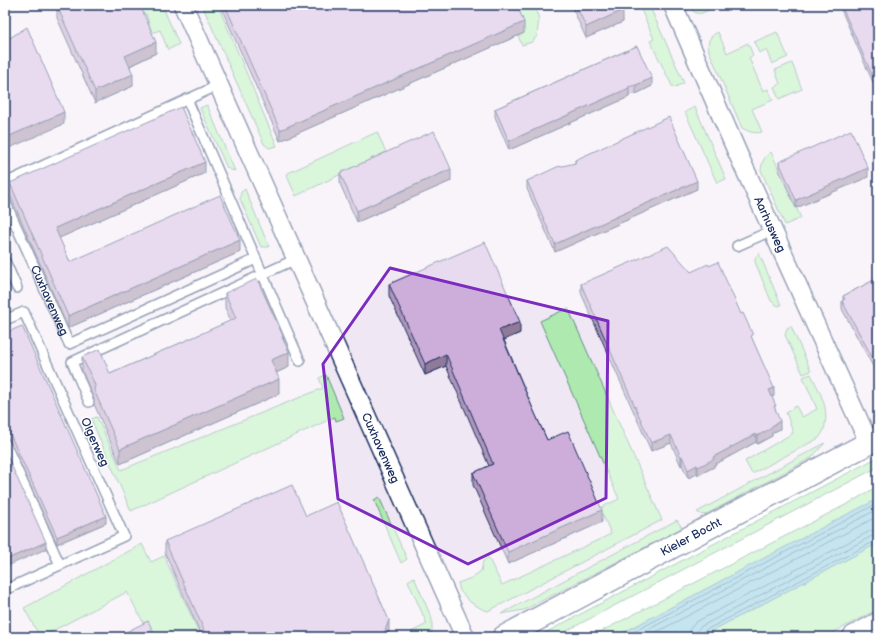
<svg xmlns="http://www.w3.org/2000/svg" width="883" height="642" viewBox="0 0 883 642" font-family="'Balsamiq Sans',sans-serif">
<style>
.built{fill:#f0e7f4}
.green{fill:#aeeab0;stroke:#648c87}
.water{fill:#7bc5db;stroke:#5589a9}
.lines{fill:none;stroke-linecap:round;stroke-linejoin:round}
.shore{stroke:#416b90;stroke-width:1}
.lane-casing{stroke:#1b2f5e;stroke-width:12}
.street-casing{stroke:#1b2f5e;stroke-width:21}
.secondary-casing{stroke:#1b2f5e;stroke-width:25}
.highway-casing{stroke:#1b2f5e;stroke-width:25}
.lane{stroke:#fff;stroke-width:9}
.street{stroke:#fff;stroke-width:18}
.secondary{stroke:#fff;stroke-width:22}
.highway{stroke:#fff;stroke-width:22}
.wall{fill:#b096bc;stroke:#1b2f5e}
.shaded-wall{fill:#907a99;stroke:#1b2f5e}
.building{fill:#cdaedb;stroke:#1b2f5e}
.marked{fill:none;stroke:#7b2cbf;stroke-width:3;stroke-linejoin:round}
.labels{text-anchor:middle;stroke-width:3;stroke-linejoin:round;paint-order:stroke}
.street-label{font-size:12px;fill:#1b2f5e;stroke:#fff}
</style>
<rect width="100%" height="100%" fill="#fff"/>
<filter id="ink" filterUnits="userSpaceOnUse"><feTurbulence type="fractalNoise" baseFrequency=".025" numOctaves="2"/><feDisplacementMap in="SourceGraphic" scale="8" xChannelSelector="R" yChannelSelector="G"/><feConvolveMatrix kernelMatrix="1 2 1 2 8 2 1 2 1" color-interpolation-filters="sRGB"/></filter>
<g filter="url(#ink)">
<path class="built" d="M5,5H878V449L521,637H5Z"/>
<path class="green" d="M137,5H162L179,44L168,50L160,30L152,33L146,14L142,16Z
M202,5H218L277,146L269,148L264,144Z
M512,5H533L539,18L537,36L532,42L522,45L518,36L524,33Z
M639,5H649L684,83L673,88L650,41L654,39Z
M689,5H706L708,10C700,16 693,14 689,5Z
M718,32L727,53L748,43L753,55L749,58L763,91L768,89L773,100L752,109L762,132C755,134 749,132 742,128L709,51C707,41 709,37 718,32Z
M777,32L788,57L772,64L766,50L759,53L754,42Z
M792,63L802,89L779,99L774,87L780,84L775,70Z
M207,105L235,171L231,170L227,168L200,108Z
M695,107L726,179L717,183L685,112Z
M377,132L386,152L296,196L286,174Z
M771,152L801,218L785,225L761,170C762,162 764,157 771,152Z
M245,189L269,247H261L240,199L241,192Z
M759,253L781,305L778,306L771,301L755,262V258Z
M568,308L662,520L508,601L488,611L482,609L470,602L460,591L458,583L471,578L481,571L483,561L488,557L502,585L611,534L600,508L619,499L540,321Z
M791,326L811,371L803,374L785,335L787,328Z
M811,374C818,389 829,406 825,424C825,429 822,434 819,438L752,474L745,461L793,433L786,412L796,406L802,417L817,409L803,377Z
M326,375L344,418L336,421L335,417L131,511L91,419L97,417L121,470L323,388L319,378Z
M825,443L811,458L705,515L700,514L697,512Z
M878,457V467L555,637H537Z
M878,486V499L844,516L615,637H590L851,502Z
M379,497L407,559L401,563L374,500Z
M677,520L682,528L524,610L501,614Z
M878,543V609L825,637H700Z
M142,544L151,562L164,556L201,637H151L127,592L41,637H40L24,608Z
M414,577L432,619V631L430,637H413L411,632L427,624L408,581Z"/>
<path class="water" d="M878,499V543L700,637H615L844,516Z"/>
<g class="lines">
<path class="shore" d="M624,637L846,520L878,503
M634,637L878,509
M647,637L878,516
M689,637L690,629L696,622L870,531L878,529
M695,637L696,632L700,627L872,536L878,535
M700,637V634L702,632L875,541L878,540"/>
<g class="lane-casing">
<g id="lane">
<path d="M187,99L300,361"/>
<path d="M5,183L219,85"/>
<path id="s1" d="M5,201L69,344L256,259"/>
<path d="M737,246L773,230"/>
<path d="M5,261L17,288"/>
<path d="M5,320L24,312L124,536L5,590"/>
<path d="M89,402L72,362L296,259"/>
<path d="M5,443L60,565"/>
</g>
</g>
<g class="street-casing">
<g id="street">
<path id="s2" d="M183,5L465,637"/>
<path id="s3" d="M673,5L738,154L869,443"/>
</g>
</g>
<g class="secondary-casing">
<g id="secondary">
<path id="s4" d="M504,637L698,533L878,438"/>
</g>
</g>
<g class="highway-casing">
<path id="highway" d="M854,637L878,624"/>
</g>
<use href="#lane" class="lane"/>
<use href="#street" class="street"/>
<use href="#secondary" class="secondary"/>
<use href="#highway" class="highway"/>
</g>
<path class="wall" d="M220,5H517L524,33L280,141Z
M571,5H621L623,22L586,38Z
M839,5H878V94Z
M57,6L156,53L130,66L133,86L95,103L57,18Z
M637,46L652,86L636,94L629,95V97L509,150L495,117V109Z
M575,160L697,189L555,252L527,189V181L575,163Z
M779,162L868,177L796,208L779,170Z
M205,173L59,238L70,262L240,252L68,328L10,195V183Z
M340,173L451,181L357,222L340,184Z
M691,272L741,314L753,341L774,396L772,397L780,429L772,433V436L757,444L756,442L714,465V467L698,475L697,474L688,478L682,465L681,466L671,443L651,451L581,293V284Z
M878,278V376L842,309V301L843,300V296Z
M389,284L520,333L504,340L533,409L547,440L602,522L508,564L473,485V473L489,466L446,366L425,375L389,296Z
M225,293L283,336L289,367L276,373L279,394L120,464L94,404V399L82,371V357L110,374L231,321L225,308Z
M5,333L106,523L57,544L10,441L8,438H5Z
M306,516L389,632L387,637H202L165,553V541Z"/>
<path class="shaded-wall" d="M623,10V22L586,38V27Z
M524,22V33L280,141V130Z
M156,42V53L125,68V56Z
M133,74V86L95,103V91Z
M652,78V86L636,94V85Z
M629,88V97L509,150V141Z
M64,112V124L5,150V138Z
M205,162V173L55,240V228Z
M868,168V177L796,208V200Z
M451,169V181L357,222V211Z
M697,181V189L555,252V244Z
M240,240V252L68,328V316Z
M5,287H7V298L5,299Z
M520,322V333L499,342V330Z
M289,352V367L271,375V360Z
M446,354V366L425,375V364Z
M279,379V394L120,464V449Z
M774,388V396L769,398V390Z
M780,421V429L772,433V436L757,444V436L772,426Z
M756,434V442L714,465V467L698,475V467L713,457Z
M671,435V443L651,451V443Z
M682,456V465L681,466V457Z
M697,465V474L688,478V470Z
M602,510V522L508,564V552Z
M106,516V523L57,544V537Z
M46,542V549L5,567V560Z
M389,620V632L387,637H375Z"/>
<path class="building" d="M58,5H140L156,42L125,56L133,74L95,91L57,6Z
M225,5H517L524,22L280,130Z
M576,5H621L623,10L586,27Z
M841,5H878V88Z
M27,27L64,112L5,138V41Z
M637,46L652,78L636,85L628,87L629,88L509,141L495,109Z
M181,107L205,162L55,228L70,262L220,195L240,240L68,316L10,183Z
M669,117L697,181L555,244L527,181L557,167L576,163L575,160L621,139Z
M851,130L868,168L796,200L779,162Z
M434,131L451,169L357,211L340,173Z
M485,242L520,322L499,330L533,409L547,440L568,431L602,510L508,552L473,473L493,464L446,354L425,364L389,284Z
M668,246L691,272L708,264L709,266L718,262L741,314L743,313L753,335L751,336L774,388L769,390L776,406H774L780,421L772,426V428L757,436L756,434L713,457L714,459L698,467L697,465L688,470L682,456L681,457L671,435L651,443L581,284Z
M878,278V368L842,301L845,299L843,296Z
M257,279L283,336L282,337L289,352L271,360L279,379L120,449L94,390L95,385L82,357L100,349L110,374L196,336L236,318L225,293Z
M22,326L106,516L57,537L10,434L8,431H5V333Z
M5,451L46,542L5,560Z
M292,485L306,516L337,502L389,620L384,633L375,637H207L165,541Z
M148,621L156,637H116Z"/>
</g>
<path d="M0 0H883V642H0ZM390,268L608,321L606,498L468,564L338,499L323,364Z" fill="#fff" fill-opacity=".55" fill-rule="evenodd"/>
<path class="marked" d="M390,268L608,321L606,498L468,564L338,499L323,364Z"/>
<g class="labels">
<g class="street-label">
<text dy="4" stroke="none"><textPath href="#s3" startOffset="240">Aarhusweg</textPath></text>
<text dy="4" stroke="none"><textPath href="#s1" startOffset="109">Cuxhavenweg</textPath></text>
<text transform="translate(95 442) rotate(66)" y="4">Olgerweg</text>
<text dy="4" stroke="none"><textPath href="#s2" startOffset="485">Cuxhavenweg</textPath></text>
<text dy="4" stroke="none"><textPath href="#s4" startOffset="212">Kieler Bocht</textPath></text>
</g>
</g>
<rect width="883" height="642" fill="none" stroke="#fff" stroke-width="20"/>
<rect x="10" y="10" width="863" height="622" fill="none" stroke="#1b2f5e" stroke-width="1.5" filter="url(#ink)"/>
</svg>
